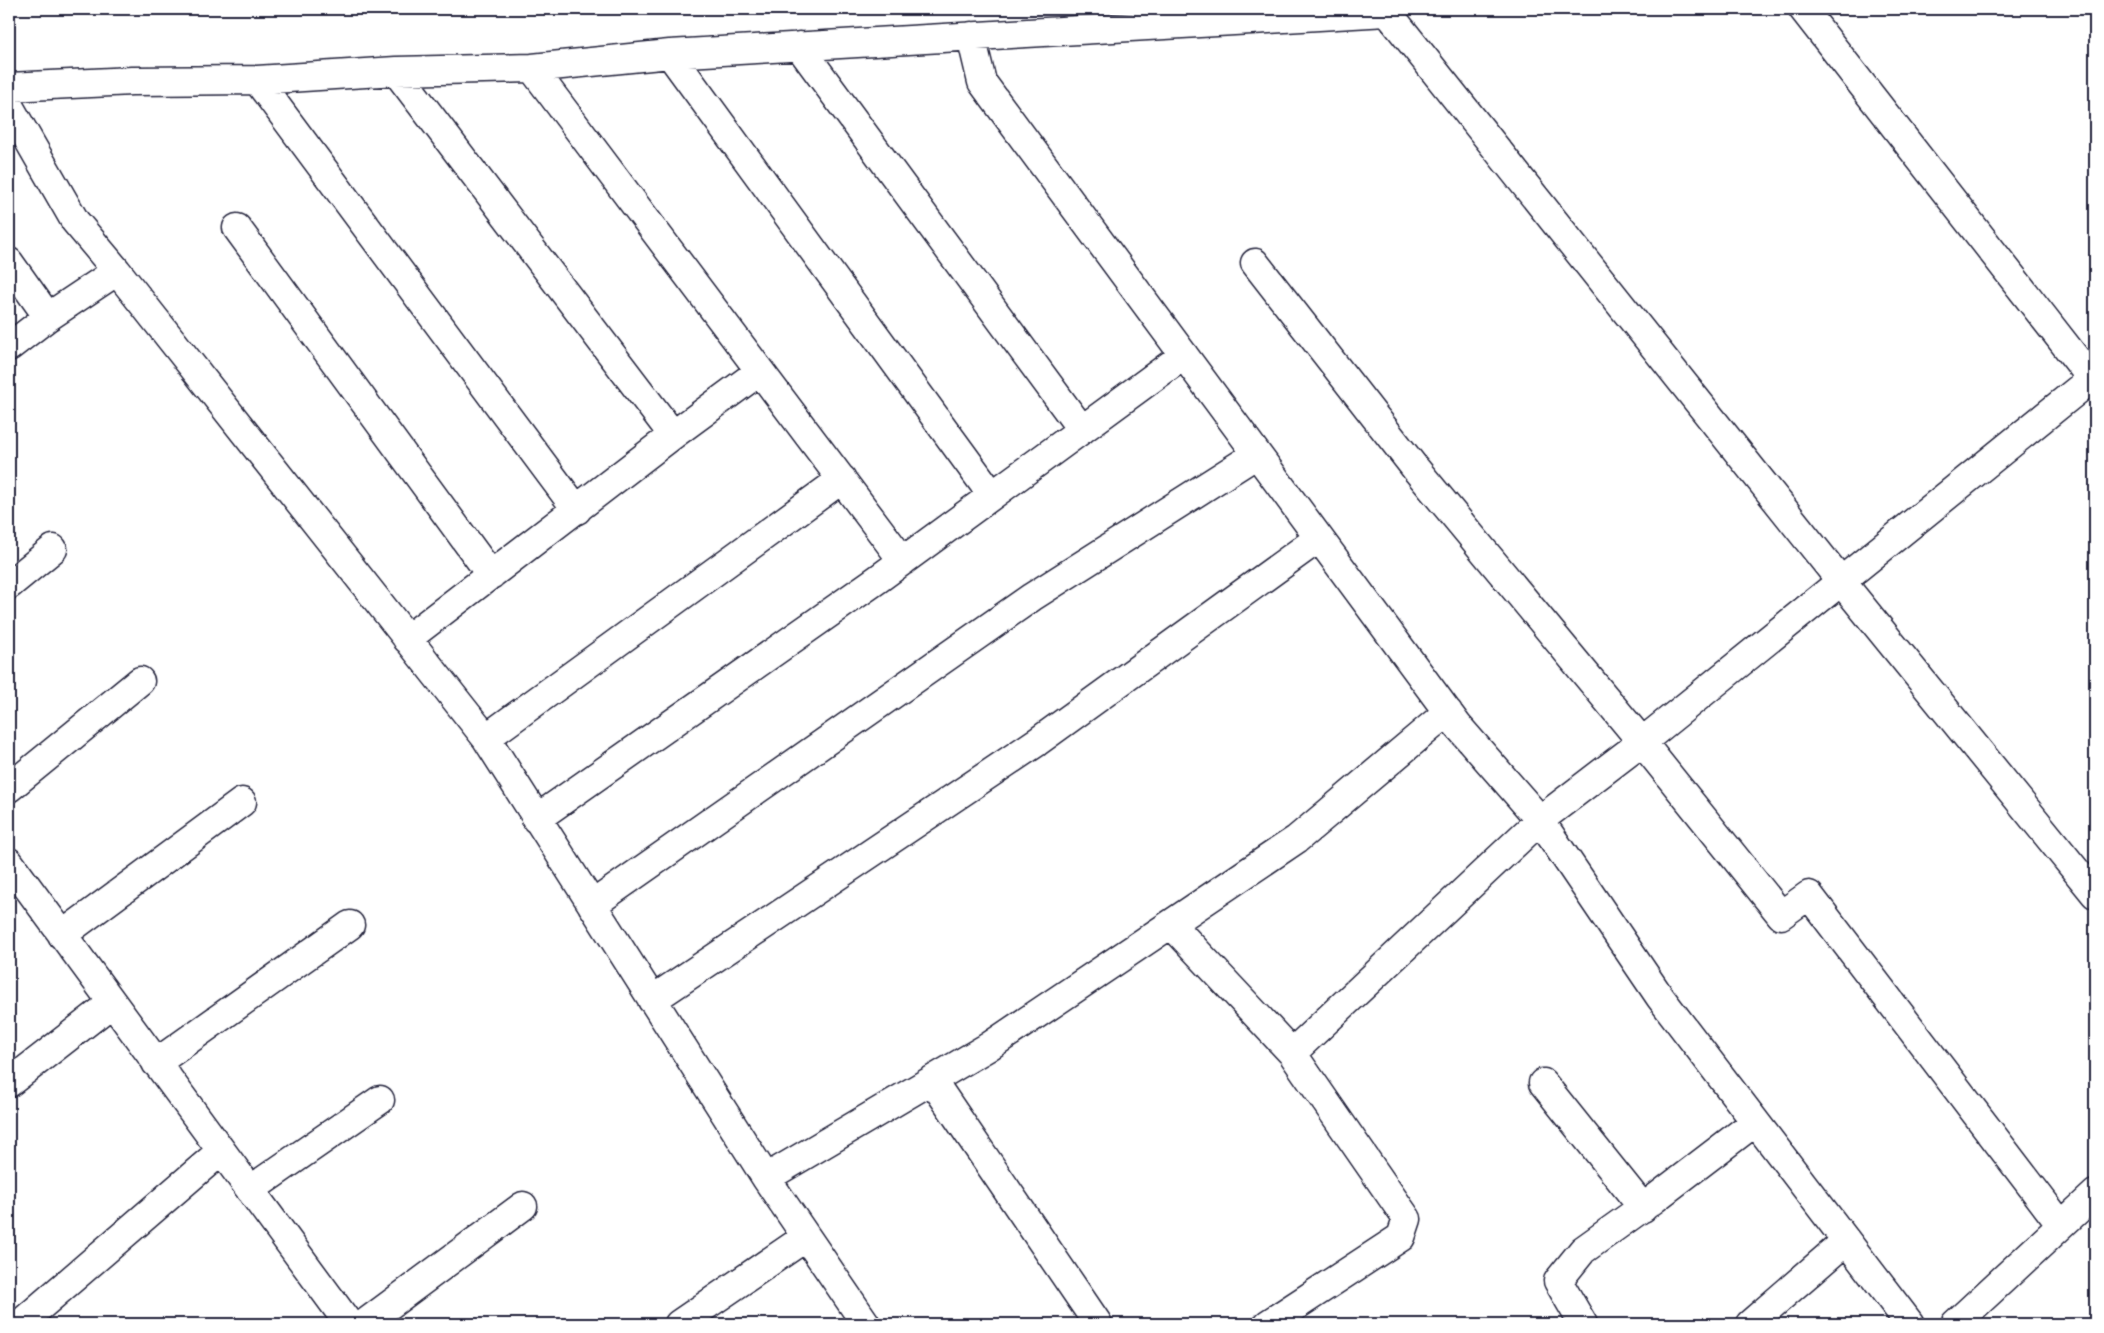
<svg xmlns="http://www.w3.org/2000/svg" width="2104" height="1333" viewBox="0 0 2104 1333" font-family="'Patrick Hand',sans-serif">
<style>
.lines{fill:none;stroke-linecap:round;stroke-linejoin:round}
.street-casing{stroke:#22223b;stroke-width:31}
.secondary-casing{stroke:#22223b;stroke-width:31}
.street{stroke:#fff;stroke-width:28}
.secondary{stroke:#fff;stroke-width:28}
</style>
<rect width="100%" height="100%" fill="#fff"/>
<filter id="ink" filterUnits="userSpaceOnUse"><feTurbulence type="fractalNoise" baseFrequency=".02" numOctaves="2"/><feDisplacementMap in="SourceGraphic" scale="10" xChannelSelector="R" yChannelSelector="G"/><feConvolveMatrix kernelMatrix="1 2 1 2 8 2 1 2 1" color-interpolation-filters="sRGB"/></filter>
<g filter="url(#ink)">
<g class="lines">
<g class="street-casing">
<path id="street" d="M1803,9L2095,383
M971,36L982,82L1458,726L1540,820L1642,742L2095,376
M799,46L1082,430
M670,54L992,495
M532,68L903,561
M396,71L673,435
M257,80L577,510
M9,87L132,81L257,80L396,71L532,68L670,54L1387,12
M9,106L75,221L117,271L486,738L766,1178L866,1324
M237,228L491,575
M9,262L48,317
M1255,263L1415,468L1642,742L1781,915L1809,895L2061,1225
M9,347L48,317L117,271
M9,585L53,549
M407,639L673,435L760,371
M486,738L842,479
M9,788L140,681
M536,819L878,579L1184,355
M9,862L349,1324
M592,905L1032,597L1257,454
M1171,924L1292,1053L1540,820L1660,997L1910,1324
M62,935L242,802
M652,1000L1037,742L1319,538
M156,1063L350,925
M932,1080L1098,1324
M9,1083L112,1003
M1543,1083L1643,1208
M766,1178L988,1047L1297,839L1448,712
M250,1190L380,1100
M20,1324L221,1151
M364,1324L523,1206
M679,1324L806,1237
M1268,1324L1401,1237L1407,1219L1292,1053
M1583,1324L1558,1281L1583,1250L1653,1200L1755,1122
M1750,1324L1846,1241
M1955,1324L2095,1194"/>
</g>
<g class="secondary-casing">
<path id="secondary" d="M1385,9L1840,580L2095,894"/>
</g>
<use href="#street" class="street"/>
<use href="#secondary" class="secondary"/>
</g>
</g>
<rect width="2104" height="1333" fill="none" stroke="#fff" stroke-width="30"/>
<rect x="15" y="15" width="2074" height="1303" fill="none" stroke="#22223b" stroke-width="2" filter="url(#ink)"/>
</svg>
